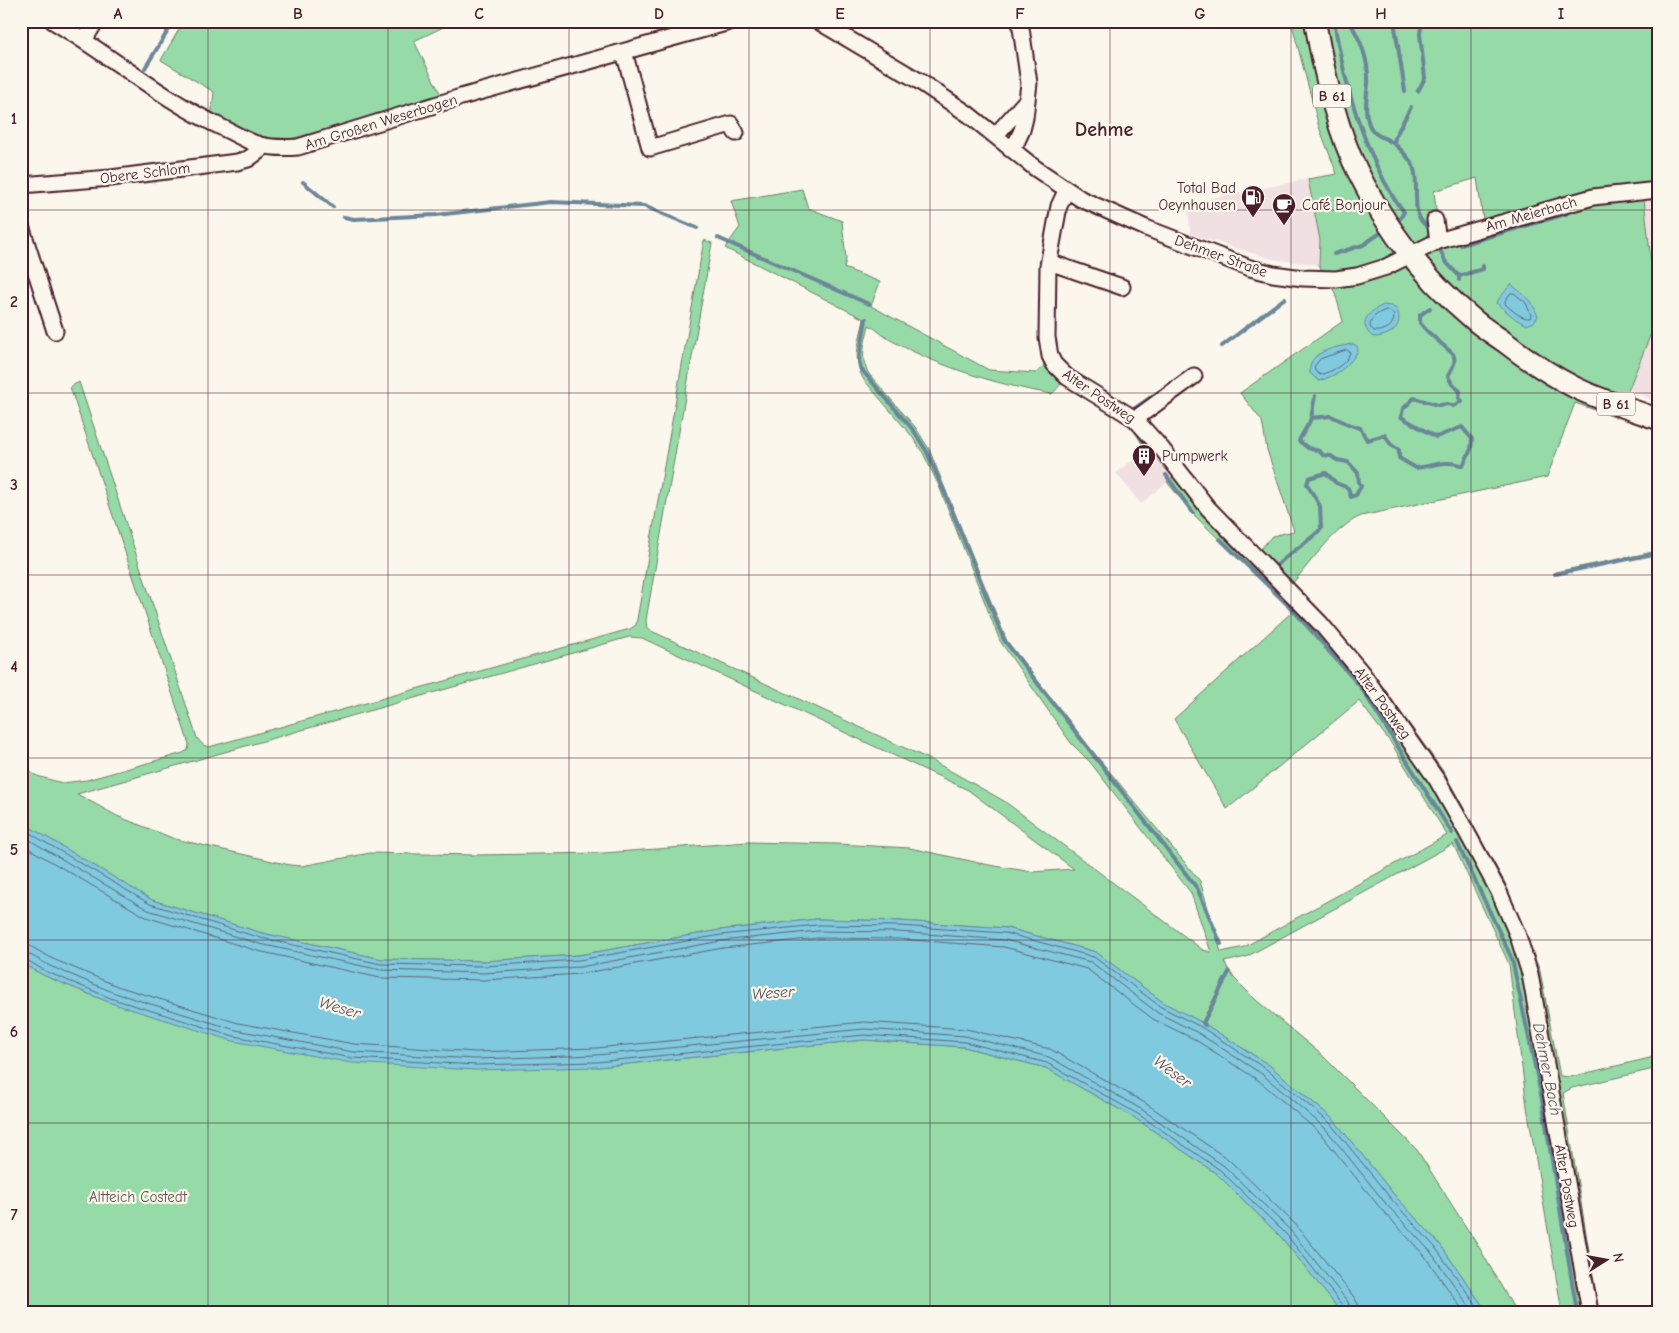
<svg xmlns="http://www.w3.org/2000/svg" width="1679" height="1333" viewBox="0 0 1679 1333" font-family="'Comic Neue',sans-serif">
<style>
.built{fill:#f0e0e2}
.green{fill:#96dba7;stroke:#707d69;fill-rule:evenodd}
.water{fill:#80cae0;stroke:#6a8698}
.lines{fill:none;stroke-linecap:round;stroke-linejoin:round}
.shore{stroke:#606373;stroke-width:1}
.stream{stroke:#6a8698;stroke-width:4}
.minor-casing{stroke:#4a1f2b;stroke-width:19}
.major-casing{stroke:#4a1f2b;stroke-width:24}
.minor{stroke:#fbf7ec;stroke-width:15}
.major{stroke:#fbf7ec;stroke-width:20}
.grid{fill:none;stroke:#4a1f2b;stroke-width:1;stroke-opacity:0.55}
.labels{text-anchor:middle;stroke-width:4.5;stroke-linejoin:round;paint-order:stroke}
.shield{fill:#fbf7ec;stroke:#7f6065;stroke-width:1}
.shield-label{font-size:14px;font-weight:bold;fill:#4a1f2b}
.street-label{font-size:15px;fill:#4a1f2b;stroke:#fbf7ec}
.poi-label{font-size:15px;fill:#4a1f2b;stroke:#fbf7ec;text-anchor:start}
.park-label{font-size:15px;fill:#615750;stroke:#fbf7ec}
.water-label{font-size:16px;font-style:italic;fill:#5a5261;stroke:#fbf7ec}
.district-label{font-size:20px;font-weight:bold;fill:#4a1f2b;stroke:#fbf7ec}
.neatline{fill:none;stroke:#4a1f2b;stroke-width:2}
.grid-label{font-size:16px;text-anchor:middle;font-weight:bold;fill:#4a1f2b}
</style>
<rect width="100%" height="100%" fill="#fbf7ec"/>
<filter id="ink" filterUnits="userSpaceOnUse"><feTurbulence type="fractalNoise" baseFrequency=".02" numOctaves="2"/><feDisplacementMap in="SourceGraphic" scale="10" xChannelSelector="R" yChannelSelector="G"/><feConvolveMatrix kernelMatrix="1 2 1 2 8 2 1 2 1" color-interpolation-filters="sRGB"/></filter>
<g filter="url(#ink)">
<path class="built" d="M1308,179L1320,240L1319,265L1272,259L1190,234L1188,203Z
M1658,198V289L1654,288L1644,199Z
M1658,316V402L1627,390Z
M1151,446L1174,476L1141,504L1116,473Z"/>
<path class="green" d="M184,21H456L414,41L442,97L287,140L260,139L211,118L214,92L161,60Z
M1291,21H1658V198L1644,199L1654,288L1658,289V316L1617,418L1575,403L1547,477L1361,516C1336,526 1310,563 1292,584L1367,665L1445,774L1505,883L1540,971L1560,1076L1570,1077L1658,1056V1068L1572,1088L1563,1093L1599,1312H1562L1527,1107L1509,964L1453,844L1246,957L1224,962L1234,978L1256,1000L1323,1056L1417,1150L1480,1249L1516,1312H1487L1439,1243L1396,1197L1334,1120L1269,1065L1203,1023L1164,1003L1096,952L1007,928L899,921L817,919L720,930L579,955L484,961L382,959L262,933L152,900L21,822V767L37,776L62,783L87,780L183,753L188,750L189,744L70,387L79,382L197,738L203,745L209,747L630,629L636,625L704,240L712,243L646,620L647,629L931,760L1004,801L1203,950L1211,952L1191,893L1090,762L1071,743L1059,726L1000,641L939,486L923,453L911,435L864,380C851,359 860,341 864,319L725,248L740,227L731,201L802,189L808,208L842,221L846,259L844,268L880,282L871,306L989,370L1036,373L1043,367L1045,360L1063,382L1052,394C998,385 943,368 894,342C885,338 878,330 869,325C865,344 859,357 869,374L916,428L929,449L1007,641L1095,754L1200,881L1221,952L1244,947L1447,835L1391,743L1359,701L1227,809L1174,719L1293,611L1192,513L1167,482L1174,476L1253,558L1272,536L1294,531L1267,450L1262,421L1240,393L1343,321L1335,293L1319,265L1320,240L1308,179L1337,174L1319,127ZM1477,178L1485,233L1440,245L1434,191ZM1350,344L1357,352C1345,369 1338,374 1319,381L1310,373L1317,355ZM629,637L642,638L968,790L1074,869L1033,872L989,865L910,848L837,844L748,842L604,853L474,855L370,853L302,866L290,865L175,839L117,816L77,794Z
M21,70H24L29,123H21Z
M1658,551V554L1555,575V572Z
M21,963L45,976L111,1003L598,1067L864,1040L964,1047L1046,1068L1135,1118L1217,1174L1282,1238L1341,1312H21Z"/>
<path class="water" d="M1511,284L1531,301L1538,316L1534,322L1527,325L1517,320L1496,303Z
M1384,305L1391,306L1397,309C1404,327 1390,337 1373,337C1356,323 1369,311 1384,305Z
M1353,344L1357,346L1358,350C1349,367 1337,375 1319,381L1310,373C1307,351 1336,347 1353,344Z
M21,822L152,900L262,933L382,959L484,961L579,955L720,930L817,919L899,921L1007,928L1096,952L1164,1003L1203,1023L1269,1065L1334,1120L1396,1197L1439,1243L1487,1312H1341L1282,1238L1217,1174L1135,1118L1046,1068L964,1047L864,1040L598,1067L476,1070L352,1063L233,1041L111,1003L45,976L21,963Z"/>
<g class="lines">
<path class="shore" d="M1511,293H1514L1526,303L1531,315L1530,318C1521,319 1512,310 1505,304V301Z
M1386,310L1393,313C1397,325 1385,332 1374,331L1370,327C1370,317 1378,313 1386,310Z
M1347,350L1350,352C1347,365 1332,371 1320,375L1315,371L1314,367L1320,359Z
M21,828L150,904L261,938L381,964L484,966L579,960L721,935L817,925L899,926L1006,933L1094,957L1161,1007L1201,1027L1266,1069L1330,1123L1392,1200L1435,1247L1481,1312
M21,835L148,910L260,944L381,970L484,973L580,967L721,941L818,931L899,932L1005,940L1091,962L1158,1013L1198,1033L1262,1074L1325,1128L1387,1205L1430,1251L1473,1312
M21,844L146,917L258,951L380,978L484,980L580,974L723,948L818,938L898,939L1004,947L1087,969L1153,1019L1194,1039L1258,1080L1320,1133L1381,1209L1424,1255L1464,1312
M21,945L30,946L53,959L117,986L238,1023L354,1044L476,1052L596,1048L864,1022L966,1029L1050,1049L1145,1103L1228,1159L1296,1225L1354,1297L1358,1304V1312
M21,952L27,953L50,966L115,993L236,1030L353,1052L476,1059L597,1055L864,1029L965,1036L1049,1057L1141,1109L1224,1166L1290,1230L1348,1302L1351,1312
M21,959H25L47,972L113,999L234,1036L352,1058L476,1065L597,1062L864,1035L965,1042L1047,1063L1138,1114L1220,1170L1286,1234L1342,1305L1345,1312"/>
<path class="stream" d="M1334,21C1344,83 1362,146 1395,200C1397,205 1402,207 1404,212L1398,222
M1349,21C1361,40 1369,61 1368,83C1367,95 1364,109 1368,121C1371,135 1382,136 1393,143C1399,147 1410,159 1413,166C1421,185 1408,215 1428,227
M1394,21L1405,91
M145,68L174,21
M1418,91L1425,78L1420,34L1422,21
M1394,144L1395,137L1411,107
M303,182L333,207
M344,217L354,219L436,215L551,202L644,206L697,228
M718,238L869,304
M1461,245L1566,214
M1441,252L1445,261L1459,276V280
M1334,254L1363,245L1379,234
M1459,276L1483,269V266
M866,319L859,360L861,369L914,431L927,452L946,496L1004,640L1197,888L1221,944
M1222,346L1285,298
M1134,409L1173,382
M1311,418L1315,396
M1135,429L1151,456
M1166,475L1193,513
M1220,539L1293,610L1323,644
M1272,570C1287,554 1306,544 1321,529L1320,506L1307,484L1309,478L1326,473L1336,483L1348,488L1351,497L1356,495L1361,486L1359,483L1358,473L1348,462L1337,460L1331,456L1323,455L1319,451L1308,448L1299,441C1302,433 1308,427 1311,418L1331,416L1348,424L1360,428L1367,440L1385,435L1391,445L1399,450V458L1416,468C1431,466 1448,459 1463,466L1471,449L1472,439L1462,427L1436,437L1401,417L1403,409L1414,398L1438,405L1448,404L1453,406L1462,401L1459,398L1460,391L1452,384L1448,376C1452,368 1457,362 1453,354L1427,331L1420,323V315L1430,308
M1555,574L1658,553
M1325,647L1360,686L1452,833
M1457,842L1512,959L1541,1094L1577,1312
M1205,1025L1203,1023L1229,972"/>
<g class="minor-casing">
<path id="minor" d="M53,21C111,56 163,100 225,129C236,134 248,142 260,145C273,148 285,148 298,147L461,97L733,21
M818,21L919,81L968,114L1035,168L1081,199L1146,228L1250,268L1273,274L1303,278L1336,279L1357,276L1386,267L1438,241L1593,197L1658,190
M84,40L96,21
M620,53L626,59L650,148L731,124L736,133
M995,136L1026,101
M1010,149L1017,141L1022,130L1025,118L1029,83L1020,21
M21,185L111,178L237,162L248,159L259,151L258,144
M1066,191L1059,206L1048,266L1047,337L1050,356L1054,364L1067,377L1135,419L1162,449L1208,508L1321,624L1362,673L1437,780L1466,831L1499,892L1518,936L1530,974L1590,1312
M1435,220L1438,241
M21,226L55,331
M1049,262L1122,287
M1135,419L1194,376"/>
</g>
<g class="major-casing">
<path id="major" d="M1315,21C1323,68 1336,128 1357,170C1385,227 1424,278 1473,319C1483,328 1495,335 1506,343C1528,360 1552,376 1576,388C1603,401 1630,409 1658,419"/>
</g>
<use href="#minor" class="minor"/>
<use href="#major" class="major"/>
</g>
</g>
<path class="grid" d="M208,21V1312M388,21V1312M569,21V1312M749,21V1312M930,21V1312M1110,21V1312M1291,21V1312M1471,21V1312M21,210H1658M21,393H1658M21,575H1658M21,758H1658M21,940H1658M21,1123H1658"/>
<defs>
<g id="fuel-pin" transform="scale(1.25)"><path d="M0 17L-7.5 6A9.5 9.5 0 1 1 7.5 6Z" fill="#4a1f2b" stroke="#fbf7ec"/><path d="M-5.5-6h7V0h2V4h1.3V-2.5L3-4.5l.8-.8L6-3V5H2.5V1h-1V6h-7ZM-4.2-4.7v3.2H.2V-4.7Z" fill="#fff"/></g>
<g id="cafe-pin" transform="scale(1.25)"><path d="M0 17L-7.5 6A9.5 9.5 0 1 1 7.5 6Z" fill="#4a1f2b" stroke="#fbf7ec"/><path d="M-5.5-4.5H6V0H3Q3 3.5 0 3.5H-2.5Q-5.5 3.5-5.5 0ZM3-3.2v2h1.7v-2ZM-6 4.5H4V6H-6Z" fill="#fff"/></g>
<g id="building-pin" transform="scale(1.25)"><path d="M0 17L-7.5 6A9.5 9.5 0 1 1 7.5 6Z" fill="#4a1f2b" stroke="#fbf7ec"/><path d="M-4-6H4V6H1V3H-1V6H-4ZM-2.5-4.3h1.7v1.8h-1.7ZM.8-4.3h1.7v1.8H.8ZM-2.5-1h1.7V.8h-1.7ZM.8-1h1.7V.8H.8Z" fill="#fff"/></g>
</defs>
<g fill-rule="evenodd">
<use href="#fuel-pin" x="1253" y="197"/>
<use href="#cafe-pin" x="1284" y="205"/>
<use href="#building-pin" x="1144" y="456"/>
</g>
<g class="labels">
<g class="shield">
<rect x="1313" y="84.5" width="38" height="23" rx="4"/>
<rect x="1597" y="392.5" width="38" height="23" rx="4"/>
</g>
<g class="shield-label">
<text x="1332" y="101">B 61</text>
<text x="1616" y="409">B 61</text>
</g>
<g class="street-label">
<text transform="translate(381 122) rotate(-17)" y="5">Am Großen Weserbogen</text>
<text transform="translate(145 173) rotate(-7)" y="5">Obere Schlom</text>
<text transform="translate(1531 214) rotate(-16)" y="5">Am Meierbach</text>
<text transform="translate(1221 256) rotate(20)" y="5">Dehmer Straße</text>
<text transform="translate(1099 396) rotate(34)" y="5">Alter Postweg</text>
<text transform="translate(1383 703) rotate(54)" y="5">Alter Postweg</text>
<text transform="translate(1567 1186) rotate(80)" y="5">Alter Postweg</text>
</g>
<g class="poi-label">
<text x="1236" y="193" text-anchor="end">Total Bad<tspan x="1236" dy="17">Oeynhausen</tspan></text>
<text x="1302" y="210">Café Bonjour</text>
<text x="1162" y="461">Pumpwerk</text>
</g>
<g class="park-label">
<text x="138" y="1202">Altteich Costedt</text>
</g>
<g class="water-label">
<text transform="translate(773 992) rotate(-4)" y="6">Weser</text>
<text transform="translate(340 1007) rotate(17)" y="6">Weser</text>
<text transform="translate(1548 1069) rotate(79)" y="6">Dehmer Bach</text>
<text transform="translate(1173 1071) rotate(37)" y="6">Weser</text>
</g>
<g class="district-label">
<text x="1104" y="136">Dehme</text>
</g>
</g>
<rect width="1679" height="1333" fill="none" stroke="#fbf7ec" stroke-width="55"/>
<g transform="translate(1606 1260) rotate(79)" stroke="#fbf7ec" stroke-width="4" paint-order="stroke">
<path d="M0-4L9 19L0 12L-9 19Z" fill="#4a1f2b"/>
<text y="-8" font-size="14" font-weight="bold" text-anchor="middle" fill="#4a1f2b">N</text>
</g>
<rect x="28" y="28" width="1624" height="1278" class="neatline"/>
<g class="grid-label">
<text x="118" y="19">A</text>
<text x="298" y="19">B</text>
<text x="479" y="19">C</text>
<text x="659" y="19">D</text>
<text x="840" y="19">E</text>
<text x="1020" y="19">F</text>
<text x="1200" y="19">G</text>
<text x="1381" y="19">H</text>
<text x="1561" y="19">I</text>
<text x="14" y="124">1</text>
<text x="14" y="307">2</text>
<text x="14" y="490">3</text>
<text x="14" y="672">4</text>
<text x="14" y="855">5</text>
<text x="14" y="1037">6</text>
<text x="14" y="1220">7</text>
</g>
</svg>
